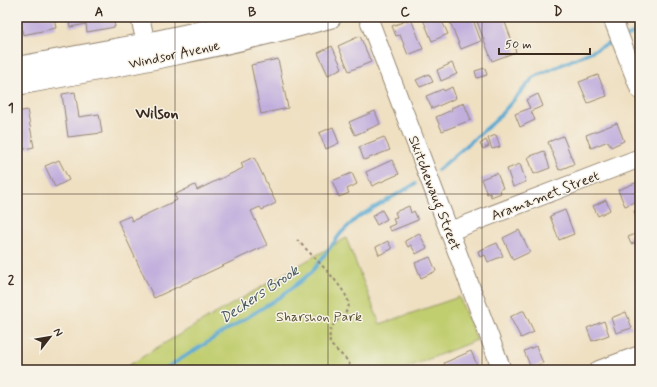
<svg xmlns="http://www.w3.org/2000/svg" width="657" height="387" viewBox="0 0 657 387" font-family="Mynerve,sans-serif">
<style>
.green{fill:#c1ce70;stroke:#7e7c47}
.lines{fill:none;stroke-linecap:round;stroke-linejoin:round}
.stream{stroke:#56a8d1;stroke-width:3.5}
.building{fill:#c1aedd}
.minor-casing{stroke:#958570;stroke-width:20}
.major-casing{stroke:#958570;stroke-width:24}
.path{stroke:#958570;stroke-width:2;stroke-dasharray:3 3;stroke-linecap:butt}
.minor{stroke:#fff;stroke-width:18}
.major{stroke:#fff;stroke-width:22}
.grid{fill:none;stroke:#3b2a1e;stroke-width:1;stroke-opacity:0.55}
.labels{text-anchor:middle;stroke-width:3;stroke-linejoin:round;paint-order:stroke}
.street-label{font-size:14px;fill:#3b2a1e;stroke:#f7f3e8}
.park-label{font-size:14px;fill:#5c5332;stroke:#f7f3e8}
.water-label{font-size:15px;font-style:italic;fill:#44565d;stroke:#f7f3e8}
.quarter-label{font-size:16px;font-weight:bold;fill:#3b2a1e;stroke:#f7f3e8}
.neatline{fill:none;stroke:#3b2a1e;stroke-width:1.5}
.grid-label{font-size:13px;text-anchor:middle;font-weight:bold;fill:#3b2a1e}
</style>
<rect width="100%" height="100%" fill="#f7f3e8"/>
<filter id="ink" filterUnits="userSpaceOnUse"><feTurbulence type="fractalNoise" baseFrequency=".025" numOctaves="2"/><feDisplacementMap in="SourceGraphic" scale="8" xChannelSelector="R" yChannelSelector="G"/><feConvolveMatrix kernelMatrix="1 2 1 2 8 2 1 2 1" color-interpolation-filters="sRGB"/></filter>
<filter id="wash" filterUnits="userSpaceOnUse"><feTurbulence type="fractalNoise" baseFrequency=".012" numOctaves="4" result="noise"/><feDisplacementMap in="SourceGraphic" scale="16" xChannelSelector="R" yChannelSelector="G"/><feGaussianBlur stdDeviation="0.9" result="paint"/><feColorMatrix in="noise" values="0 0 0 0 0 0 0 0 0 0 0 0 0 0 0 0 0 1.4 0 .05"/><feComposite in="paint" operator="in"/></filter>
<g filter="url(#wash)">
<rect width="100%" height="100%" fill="#efe0c2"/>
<path class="green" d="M346,238L380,324L459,297L477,340L401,370H122L158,347Z"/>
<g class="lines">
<path class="stream" d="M625,37L640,30
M438,170L495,121L534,77L615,41
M163,370L280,297L311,273L341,233L358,217L415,184"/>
</g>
<g id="blocks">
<path class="building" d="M20,17H54L56,28L23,35Z
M68,17H113L115,27L87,32L86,24L70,27Z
M422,17H440L448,34L432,41Z
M448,17H472L481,41L461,49Z
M481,17H503L516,52L492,61L476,19Z
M411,19L423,49L408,55L400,35L396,36L392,26Z
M360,36L371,62L349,71L338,46Z
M332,46L342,68L328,75L318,53Z
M278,59L288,108L261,114L251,65Z
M452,63L457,74L441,81L437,70Z
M485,68L487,75L477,78L475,71Z
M429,74L433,82L420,87L416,80Z
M598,75L607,96L588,103L579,82Z
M452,87L456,98L432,109L426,96L443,89L444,91Z
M75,92L79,117L99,114L102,133L68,137L62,94Z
M538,94L543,106L531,111L535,120L520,127L515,114L530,108L526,100Z
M464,103L471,120L442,131L436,117L452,110L451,108Z
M27,110L34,147L20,150L17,132V112Z
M375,111L380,124L355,135L349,122Z
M617,123L624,141L611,147L608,141L591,148L586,135Z
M333,127L339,143L326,149L319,133Z
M496,135L500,147L492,149L488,138Z
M563,136L574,164L559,170L548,142Z
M384,137L390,150L364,160L359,147Z
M486,140L489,146L483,149L480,144Z
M544,151L550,168L534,174L528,157Z
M254,157L276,203L262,210L260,207L251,211L267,245L154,298L118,221L130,216L132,221L177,200L174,195L195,185L197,190L243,168L241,163Z
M59,160L69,180L55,187L45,166Z
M392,160L399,174L372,186L366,172Z
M520,164L526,182L513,187L507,169Z
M352,173L357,184L347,189L349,193L339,197L332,181Z
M497,173L503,188L500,189L501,193L491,197L490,193L487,194L481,179Z
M640,181V200L625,206L618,190Z
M606,200L610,210L598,216L593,206Z
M409,206L411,213L414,211L418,220L391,231L388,227L395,224L393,218L397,217L395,212Z
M640,209V227L634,211Z
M382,210L387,219L377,225L372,216Z
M565,210L574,234L559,240L550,216Z
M519,230L530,252L513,260L503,238Z
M419,233L427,248L416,254L411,245L408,247L405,241Z
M638,233L640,241L631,244L628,237Z
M388,241L392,249L379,255L376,247Z
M497,243L503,256L488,262L485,255L480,257L478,251Z
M430,257L436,271L421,278L415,263Z
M522,311H524L534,332L521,338L510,317Z
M626,312L632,328L616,333L611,318Z
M604,321L609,335L592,341L587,328Z
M536,346L543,363L531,368L524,351Z
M471,351L477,365L465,370H447L444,363Z"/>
</g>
</g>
<g filter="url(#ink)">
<use href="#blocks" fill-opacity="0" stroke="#958570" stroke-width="1"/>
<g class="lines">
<g class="minor-casing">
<path id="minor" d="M140,17L149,57
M368,17L502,370
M612,17L640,90
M450,231L640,158
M599,370L640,355"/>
</g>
<g class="major-casing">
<path id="major" d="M17,68L147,44L271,17
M17,84C122,65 227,45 330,17"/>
</g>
<path class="path" d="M297,240C308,251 349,290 349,305C348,307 347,311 345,313C334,325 328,325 330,344L347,360L353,370
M350,370L373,367"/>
<use href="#minor" class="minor"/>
<use href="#major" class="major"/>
</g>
</g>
<path class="grid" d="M175,17V370M328,17V370M482,17V370M17,194H640"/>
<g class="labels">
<g class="street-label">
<text transform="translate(174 54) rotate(-12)" y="5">Windsor Avenue</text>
<text transform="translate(435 193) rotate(69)" y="5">Skitchewaug Street</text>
<text transform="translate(545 195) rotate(-21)" y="5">Aramamet Street</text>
</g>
<g class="park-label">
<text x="319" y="321">Sharshon Park</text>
</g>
<g class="water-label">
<text transform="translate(259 294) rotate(-34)" y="5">Deckers Brook</text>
</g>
<g class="quarter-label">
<text x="157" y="118">Wilson</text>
</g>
</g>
<rect width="657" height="387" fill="none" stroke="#f7f3e8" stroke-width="44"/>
<g transform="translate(50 337) rotate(59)" stroke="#f7f3e8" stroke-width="3" paint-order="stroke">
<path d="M0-3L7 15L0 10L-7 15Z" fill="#3b2a1e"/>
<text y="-6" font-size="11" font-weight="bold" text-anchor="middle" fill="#3b2a1e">N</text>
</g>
<path d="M499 48v6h91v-6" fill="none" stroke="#3b2a1e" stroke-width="2"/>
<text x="505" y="48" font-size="12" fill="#3b2a1e" stroke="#f7f3e8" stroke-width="3" paint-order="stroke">50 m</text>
<rect x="22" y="22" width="613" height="343" class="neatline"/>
<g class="grid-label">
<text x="99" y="16">A</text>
<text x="252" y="16">B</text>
<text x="405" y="16">C</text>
<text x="558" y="16">D</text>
<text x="11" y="112">1</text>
<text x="11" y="284">2</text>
</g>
</svg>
